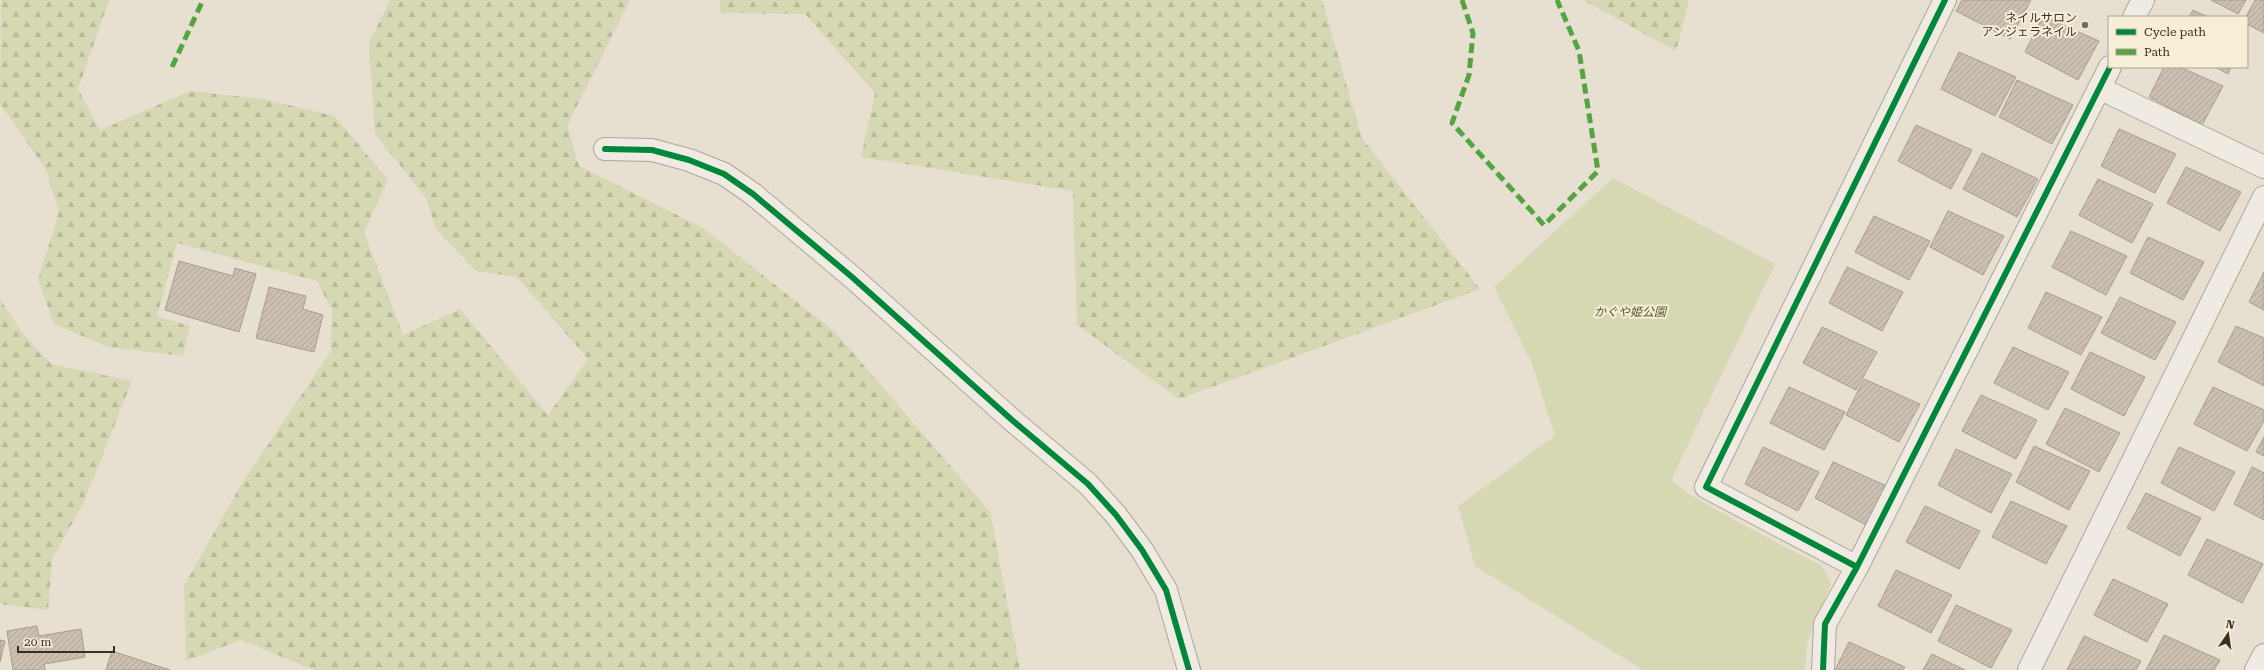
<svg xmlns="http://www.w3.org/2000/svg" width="2264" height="670" viewBox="0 0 2264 670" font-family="'Roboto Serif','Noto Sans JP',serif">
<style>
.forest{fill:url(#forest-firs)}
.park{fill:#d6d7b3}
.building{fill:url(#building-hatch);stroke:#a89c90}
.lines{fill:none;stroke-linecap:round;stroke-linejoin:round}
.minor-casing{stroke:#ada599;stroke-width:24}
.minor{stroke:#efebe3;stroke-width:22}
.quiet{stroke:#54a441;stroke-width:5;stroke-dasharray:10 5;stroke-linecap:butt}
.cycleway-casing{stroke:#f7eed8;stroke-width:8}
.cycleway{stroke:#00873e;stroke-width:6}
.poi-dot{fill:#786c5e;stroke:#f7eed8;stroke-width:1.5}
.labels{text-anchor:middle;stroke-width:4;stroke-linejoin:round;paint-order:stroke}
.poi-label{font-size:12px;fill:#3d2e20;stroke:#f7eed8;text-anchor:end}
.park-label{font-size:12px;font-style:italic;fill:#4d5a26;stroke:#f7eed8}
</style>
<defs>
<pattern id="forest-firs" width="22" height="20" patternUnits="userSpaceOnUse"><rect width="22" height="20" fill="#d6d7b3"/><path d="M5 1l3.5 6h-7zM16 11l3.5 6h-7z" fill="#b9b99a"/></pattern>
<pattern id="building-hatch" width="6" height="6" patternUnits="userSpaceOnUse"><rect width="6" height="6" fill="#cbbfb2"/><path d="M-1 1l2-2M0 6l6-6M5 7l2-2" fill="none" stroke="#afa499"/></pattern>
</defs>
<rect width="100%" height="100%" fill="#e7e0d1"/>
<path class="forest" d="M1,0H109L78,89L100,130L190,91L263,99L335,116L388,180L364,232L403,335L460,309L548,415L588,359L517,277L476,271L436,229L426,198L375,134L369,43L390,0H630L567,126L579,166L703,228L835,332L990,512L1020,670H314L241,640L186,661L184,586L239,488L331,351L332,310L317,281L177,243L157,316L190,326L183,356L108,347L54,324L38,280L59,212L46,170L0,104Z
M719,0H1322L1362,138L1480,289L1179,399L1077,325L1073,191L861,157L875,93L805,14L721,13Z
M1583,0H1689L1676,51Z
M0,299L23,334L51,364L132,381L83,504L52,559L48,610L0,604Z"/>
<path class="park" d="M1613,178L1775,264L1671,480L1689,494L1743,525L1822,566L1831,584L1807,643L1805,670H1643L1475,566L1458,506L1555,436L1532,364L1494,287Z"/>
<path class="building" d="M1962,0H2031L2010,39L1956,11Z
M2211,0H2246L2238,14Z
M2255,0H2264V33L2247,24L2246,17Z
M2193,10L2208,17H2189Z
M2043,16L2099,41L2078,80L2025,52Z
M1959,52L2016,77L1995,116L1941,89Z
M2164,67H2180L2223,86L2202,125L2149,97Z
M2215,67H2231L2228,74Z
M2017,80L2073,105L2052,144L1999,117Z
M1916,125L1972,150L1951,189L1898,161Z
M2119,129L2176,154L2155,193L2101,166Z
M1982,153L2038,179L2017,217L1963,189Z
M2186,167L2241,192L2220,231L2167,203Z
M2098,179L2153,204L2132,243L2079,215Z
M1948,211L2004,236L1983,275L1930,247Z
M1874,216L1930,241L1909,280L1855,252Z
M2071,231L2127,256L2106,295L2052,267Z
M2148,237L2204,262L2183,300L2130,273Z
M179,261L233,276L235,268L256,274L239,332L165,310Z
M1847,267L1903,292L1882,331L1829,303Z
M2264,272V310L2249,302Z
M269,287L306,296L303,309L323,315L314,352L256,338Z
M2046,292L2102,317L2081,355L2028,328Z
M2120,297L2176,322L2155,360L2101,333Z
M2236,326L2264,338V386L2218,362Z
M1822,327L1877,352L1856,390L1803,363Z
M2013,347L2069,372L2048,410L1994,383Z
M2090,352L2145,377L2124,416L2071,389Z
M1864,379L1920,404L1899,442L1846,415Z
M1789,387L1845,412L1824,450L1770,423Z
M2213,387L2264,410V421L2247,451L2194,424Z
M1981,395L2037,420L2016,459L1962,431Z
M2065,408L2120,433L2099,472L2046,444Z
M2264,437V456L2256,452Z
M2034,446L2090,471L2069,510L2016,482Z
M1763,447L1819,472L1798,511L1745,484Z
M2179,447L2235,472L2214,511L2161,483Z
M1956,449L2012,474L1991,513L1938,485Z
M1833,462L1889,487L1868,526L1815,498Z
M2252,467L2264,473V520L2234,504Z
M2146,493L2201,518L2180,556L2127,528Z
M2011,501L2067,526L2046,564L1992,537Z
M1925,506L1980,531L1959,569L1906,542Z
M2207,539L2263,564L2242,603L2188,575Z
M1896,570L1952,595L1931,633L1878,606Z
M2113,579L2168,604L2147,642L2094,615Z
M1956,605L2012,630L1991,668L1938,641Z
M37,626L39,636L81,629L85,657L44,664L45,670H13L7,631Z
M2164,635L2220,660L2214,670H2146Z
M2084,636L2141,661L2136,670H2067Z
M0,640L5,641L0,662Z
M1849,642L1905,667L1903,670H1835Z
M112,651L170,670H106Z
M1932,654L1965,670H1923Z"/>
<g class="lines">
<g class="minor-casing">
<path id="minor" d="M2134,17L2143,0
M2099,88L2264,167
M605,149L652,150L689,160L724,174L753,194L852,277L1012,420L1088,484L1116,515L1142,550L1166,590L1189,670
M1857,567L1706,487L1945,0
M1823,670L1825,624L1857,567L2110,67
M2029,670L2264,197
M2256,670L2264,655"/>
</g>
<use href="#minor" class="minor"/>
<path class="quiet" d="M1462,0L1473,33L1469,75L1452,123L1544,225L1598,171L1579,51L1557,0
M172,67L203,0"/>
<g class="cycleway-casing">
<path id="cycleway" d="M605,149L652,150L689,160L724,174L753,194L852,277L1012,420L1088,484L1116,515L1142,550L1166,590L1189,670
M1857,567L1706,487L1945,0
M1823,670L1825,624L1857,567L2110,67"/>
</g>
<use href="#cycleway" class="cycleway"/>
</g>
<circle class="poi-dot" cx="2085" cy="25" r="4"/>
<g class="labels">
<g class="poi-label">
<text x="2077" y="22">ネイルサロン<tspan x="2077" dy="14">アンジェラネイル</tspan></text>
</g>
<g class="park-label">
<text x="1630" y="316">かぐや姫公園</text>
</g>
</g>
<rect x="2108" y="16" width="140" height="52" fill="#f7eed8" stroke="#ada18e"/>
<rect x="2116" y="29" width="20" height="6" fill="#00873e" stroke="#ada18e"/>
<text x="2144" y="36" font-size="12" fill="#3d2e20">Cycle path</text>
<rect x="2116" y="49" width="20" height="6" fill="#54a441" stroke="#ada18e"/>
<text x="2144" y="56" font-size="12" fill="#3d2e20">Path</text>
<g transform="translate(2228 634) rotate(13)" stroke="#f7eed8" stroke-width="3" paint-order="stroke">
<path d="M0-3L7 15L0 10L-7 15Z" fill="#3d2e20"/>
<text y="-6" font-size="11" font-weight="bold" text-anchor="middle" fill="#3d2e20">N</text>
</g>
<path d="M18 646v6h96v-6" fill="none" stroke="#3d2e20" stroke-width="2"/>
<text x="24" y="646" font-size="12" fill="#3d2e20" stroke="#f7eed8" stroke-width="3" paint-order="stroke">20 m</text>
</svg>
